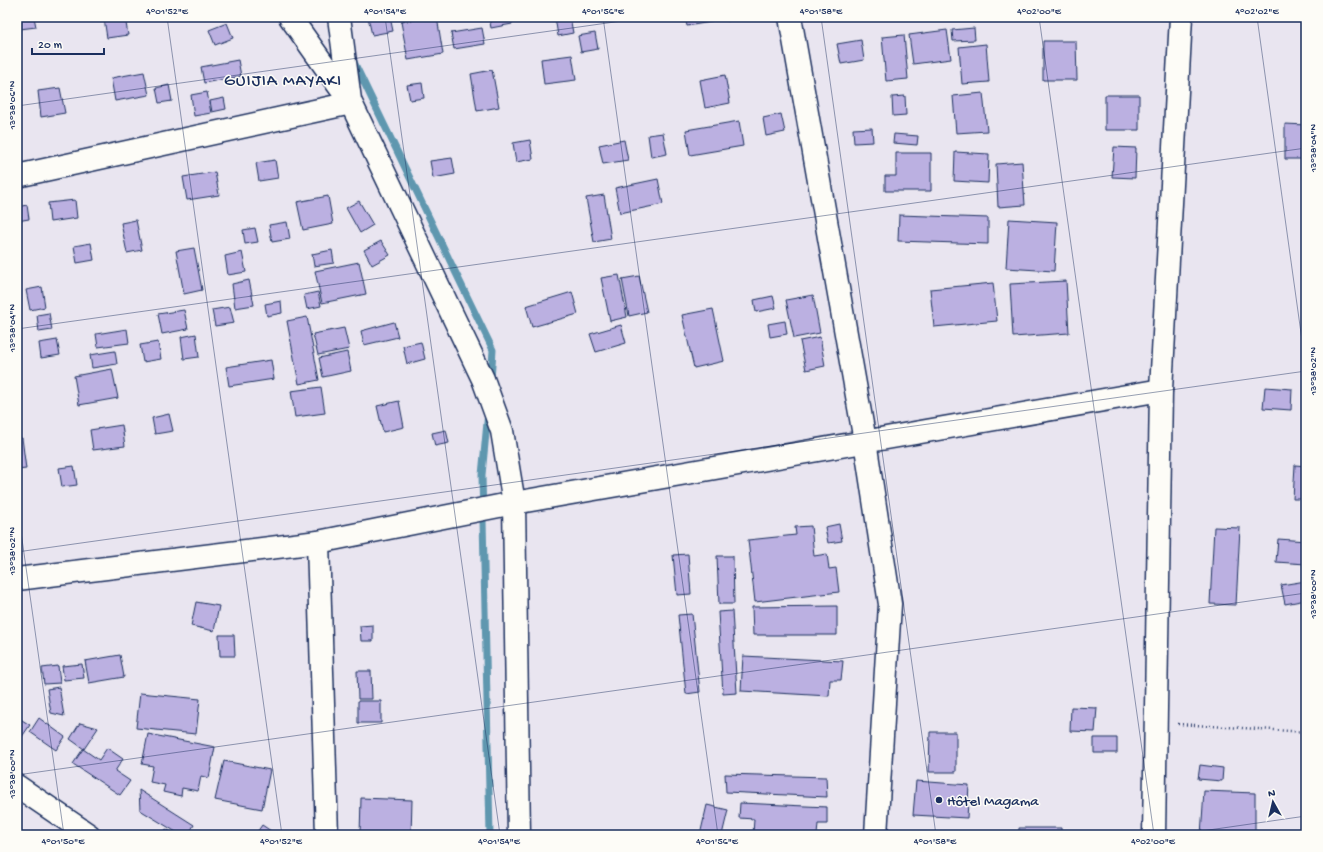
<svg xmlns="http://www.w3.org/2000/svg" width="1323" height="852" viewBox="0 0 1323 852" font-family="'Gochi Hand',sans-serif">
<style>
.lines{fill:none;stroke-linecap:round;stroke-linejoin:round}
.stream{stroke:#5f97af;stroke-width:7}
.building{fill:#bbb0e1;stroke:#1b2f5e}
.street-casing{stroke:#1b2f5e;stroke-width:25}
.secondary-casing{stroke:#1b2f5e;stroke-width:25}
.path{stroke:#1b2f5e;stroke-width:2.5;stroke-dasharray:1 3;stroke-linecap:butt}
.street{stroke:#fdfcf7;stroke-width:22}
.secondary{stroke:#fdfcf7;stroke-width:22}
.ticks{fill:none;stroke:#1b2f5e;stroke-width:1;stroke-opacity:0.45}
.poi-dot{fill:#1b2f5e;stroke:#fdfcf7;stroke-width:1.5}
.labels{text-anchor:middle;stroke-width:3;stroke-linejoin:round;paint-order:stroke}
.poi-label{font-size:15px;fill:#1b2f5e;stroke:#fdfcf7;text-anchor:start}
.quarter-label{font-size:17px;letter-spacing:1px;fill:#1b2f5e;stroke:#fdfcf7}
.neatline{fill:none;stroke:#1b2f5e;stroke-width:1.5}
.ticks-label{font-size:10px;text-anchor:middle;fill:#1b2f5e}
</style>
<rect width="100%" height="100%" fill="#e9e5f0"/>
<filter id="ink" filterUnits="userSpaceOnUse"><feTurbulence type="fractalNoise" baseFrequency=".025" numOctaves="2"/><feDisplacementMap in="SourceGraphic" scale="8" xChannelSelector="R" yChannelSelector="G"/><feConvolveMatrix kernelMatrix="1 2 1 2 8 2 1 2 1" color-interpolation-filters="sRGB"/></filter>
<g filter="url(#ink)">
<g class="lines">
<path class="stream" d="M354,62L493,350L491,380
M488,412L482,475L490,835"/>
</g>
<path class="building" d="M34,17L36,27L20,29L19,19Z
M112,17H125L128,35L107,38L104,18Z
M368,17H390L393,31L372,35Z
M429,17H437L443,54L408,60L401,22Z
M489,17H511L512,24L491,28Z
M555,17H570L573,33L558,36Z
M685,17H710L711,22L687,26Z
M727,17H738V19L727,21Z
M227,23L233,38L215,45L209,30Z
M482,28L485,44L454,49L451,33Z
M974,28L975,40L953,41L952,30Z
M947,30L951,59L913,64L909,35Z
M595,33L598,49L581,52L578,36Z
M904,35L908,79L886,81L882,37Z
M861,40L864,60L841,64L837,44Z
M1043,41H1076L1077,80H1043Z
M986,44L989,82L962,84L959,47Z
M572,55L576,80L544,84L541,59Z
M238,60L241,76L204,83L201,67Z
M492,70L499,107L477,111L471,74Z
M144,72L149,95L115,101L111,78Z
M725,75L730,103L705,108L700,80Z
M422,83L424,98L410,100L407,85Z
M169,85L172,101L159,103L156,88Z
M60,88L65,113L41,117L38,91Z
M207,92L211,113L194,116L191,95Z
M983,93L987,131L956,133L953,96Z
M1105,95H1139V130H1105Z
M905,96L906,115L893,116L892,97Z
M224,98L226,109L212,112L210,101Z
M781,114L785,132L766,136L763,118Z
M739,121L743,146L690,155L686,130Z
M1285,124L1306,125V159H1285Z
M872,128L873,142L854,143L853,129Z
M663,133L667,154L651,157L648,135Z
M894,134L918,136L917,145L893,143Z
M530,140L533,159L516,162L513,143Z
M624,140L628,160L603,164L599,145Z
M1114,147L1136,148L1135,178L1112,177Z
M955,152L989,154L988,183L954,181Z
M896,153H931V191H885V176H896Z
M452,158L455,174L433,178L430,161Z
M275,160L278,178L259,181L256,163Z
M1022,162L1025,205L998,207L996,164Z
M215,172L219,195L187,200L183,177Z
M658,179L663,204L620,213L615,188Z
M604,195L611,239L594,242L586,198Z
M328,196L333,224L303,230L297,202Z
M75,200L77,218L50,222L48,203Z
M359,201L373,225L360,233L346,208Z
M27,205L29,219L17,221V207Z
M899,215L988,218V244L898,241Z
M1009,219L1057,222L1054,271L1006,268Z
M136,220L142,250L127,253L121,223Z
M287,222L290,239L272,242L269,225Z
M255,228L258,242L245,244L243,230Z
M381,241L390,255L372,265L364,250Z
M91,243L94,260L77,263L74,246Z
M194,248L202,290L184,294L176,251Z
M332,250L334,263L314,266L312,254Z
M242,252L246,272L228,275L225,256Z
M359,262L366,294L322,303L315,271Z
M619,275L627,317L610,321L601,278Z
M639,276L647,312L629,316L622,279Z
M249,280L254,305L235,308L232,284Z
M1066,281L1069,333L1013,337L1010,284Z
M993,283L997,321L934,327L930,289Z
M42,287L45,307L30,310L26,290Z
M318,292L321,306L307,309L304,295Z
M572,292L578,314L532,327L526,306Z
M813,295L820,333L794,338L786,300Z
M773,296L776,308L756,312L754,300Z
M281,301L282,313L267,316L265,304Z
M230,307L234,323L215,326L212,310Z
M713,309L724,361L694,368L682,315Z
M184,310L188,329L162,334L158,314Z
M49,313L52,330L39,332L37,315Z
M307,317L319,380L299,384L287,321Z
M785,321L787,334L770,337L768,324Z
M394,322L398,337L364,345L361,331Z
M621,325L626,343L596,352L590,334Z
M344,328L349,349L318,355L313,334Z
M127,329L129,343L98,347L96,334Z
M196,334L199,357L184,359L181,337Z
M820,337L825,366L806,370L800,341Z
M57,340L60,355L41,358L39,343Z
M158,342L161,359L143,362L140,345Z
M421,342L425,359L407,364L403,346Z
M115,351L117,364L92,368L90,355Z
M347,352L351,371L323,377L319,358Z
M271,360L274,379L229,386L226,367Z
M112,369L118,398L79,405L74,376Z
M321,387L325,413L295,417L291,391Z
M1265,387L1292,389L1291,410L1263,408Z
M399,401L404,427L383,432L377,406Z
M169,414L173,431L155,434L152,418Z
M122,425L125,446L93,450L90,430Z
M446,430L449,443L435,446L432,433Z
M22,438L26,469L17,470V439Z
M1295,465L1306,466V499H1293Z
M74,466L77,485L62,487L59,468Z
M839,524L842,541L828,543L825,527Z
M811,526L814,556L827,554L829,569L836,568L839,592L755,602L748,540L796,535L795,527Z
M1214,527L1240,528L1236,605L1210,604Z
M1278,539L1306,541V564L1276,562Z
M688,554L691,594L677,595L673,555Z
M717,556H733L734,604H719Z
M1306,581V600L1285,604L1281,585Z
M196,602L219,606L214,631L191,626Z
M837,606V635H753L752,607Z
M732,611L737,693L723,694L718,612Z
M692,614L700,692L686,694L678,615Z
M373,625V641H361L360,626Z
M219,635H234L235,656H220Z
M120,655L124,677L89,683L85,661Z
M743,656L843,661L841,680H830L829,696L741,691Z
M82,664L84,678L64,680L62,666Z
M58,666L60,683L44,684L42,668Z
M357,671H371L372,699H358Z
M59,687L64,716L51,713L47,689Z
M140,693L200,699L196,734L136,728Z
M358,701H381V723H358Z
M1071,707L1097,708L1095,732L1070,731Z
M17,717L30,725L21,738L17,735Z
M39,718L65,737L56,750L30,732Z
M80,723L98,728L84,749L70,739Z
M930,732H956V772H929Z
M148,734L215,747L209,778L201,776L198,791L182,788L181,796L163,792L165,785L150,782L153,766L142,764Z
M1094,738H1117V753H1094Z
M107,748L123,759L115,771L130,781L120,795L73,764L83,749L99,760Z
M224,761L270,770L262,809L215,800Z
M1200,765L1223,768L1222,781L1198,779Z
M725,774L826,777L827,797L726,792Z
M916,781L969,785L967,818L913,815Z
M139,790L194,825L188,835H181L140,810Z
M1204,791L1255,793V835H1201Z
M361,798L412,800L411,835H360Z
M740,803L827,807V824H818L817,835L753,834L754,819L739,818Z
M707,805L728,810L722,835H700Z
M262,825L277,835H255Z
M1019,828H1061V835H1019Z
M166,829L176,835H162Z"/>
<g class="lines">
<g class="street-casing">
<path id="street" d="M290,17L351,103L483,379L502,431L514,503L519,835
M339,17L350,100
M790,17L865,441L890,604L876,835
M17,176L351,103
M318,542L327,835
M17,579L318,542L514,503L1161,390"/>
</g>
<g class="secondary-casing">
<path id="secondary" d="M17,786L89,835
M1154,835L1161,390L1181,17"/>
</g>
<path class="path" d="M1178,724L1306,732"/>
<use href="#street" class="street"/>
<use href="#secondary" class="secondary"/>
</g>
</g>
<path class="ticks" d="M167,17L282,835M385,17L500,835M603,17L718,835M821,17L936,835M1039,17L1154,835M1257,17L1306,369M17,106L650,17M17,329L1306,148M17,504L64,835M17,552L1306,371M17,775L1306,593M1174,835L1306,816"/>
<circle class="poi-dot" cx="939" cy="800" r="4"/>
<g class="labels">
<g class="poi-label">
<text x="947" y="805">Hôtel Magama</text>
</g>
<g class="quarter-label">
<text x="283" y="85">GUIJIA MAYAKI</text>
</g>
</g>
<rect width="1323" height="852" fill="none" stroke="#fdfcf7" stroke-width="44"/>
<g transform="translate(1273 802) rotate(352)" stroke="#fdfcf7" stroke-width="3" paint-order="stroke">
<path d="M0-3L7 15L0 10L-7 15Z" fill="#1b2f5e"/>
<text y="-6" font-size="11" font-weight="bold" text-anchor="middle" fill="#1b2f5e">N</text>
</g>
<path d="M32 48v6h72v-6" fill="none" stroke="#1b2f5e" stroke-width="2"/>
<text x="38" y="48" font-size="12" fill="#1b2f5e" stroke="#fdfcf7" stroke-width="3" paint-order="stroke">20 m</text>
<rect x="22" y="22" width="1279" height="808" class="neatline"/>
<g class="ticks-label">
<text x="167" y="14">4°01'52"E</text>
<text x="385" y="14">4°01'54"E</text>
<text x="603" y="14">4°01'56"E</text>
<text x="821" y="14">4°01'58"E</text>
<text x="1039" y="14">4°02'00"E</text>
<text x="1257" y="14">4°02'02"E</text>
<text transform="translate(11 105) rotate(-90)" y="4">13°38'06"N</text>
<text transform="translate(1312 148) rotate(-90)" y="4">13°38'04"N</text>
<text transform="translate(11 328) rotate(-90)" y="4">13°38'04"N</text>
<text transform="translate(1312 371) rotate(-90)" y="4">13°38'02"N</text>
<text transform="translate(11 551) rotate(-90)" y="4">13°38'02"N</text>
<text transform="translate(1312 594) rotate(-90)" y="4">13°38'00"N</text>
<text transform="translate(11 774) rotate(-90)" y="4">13°38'00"N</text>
<text x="63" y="844">4°01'50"E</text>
<text x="281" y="844">4°01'52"E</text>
<text x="499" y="844">4°01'54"E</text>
<text x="717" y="844">4°01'56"E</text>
<text x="935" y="844">4°01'58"E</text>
<text x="1153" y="844">4°02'00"E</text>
</g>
</svg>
